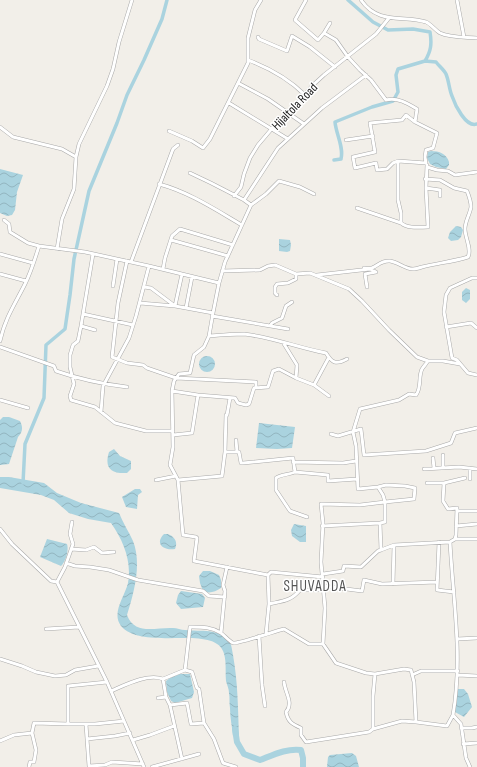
<svg xmlns="http://www.w3.org/2000/svg" width="477" height="767" viewBox="0 0 477 767" font-family="'Sofia Sans Condensed',sans-serif">
<style>
.water{fill:url(#water-waves)}
.lines{fill:none;stroke-linecap:round;stroke-linejoin:round}
.canal{stroke:#aad3df;stroke-width:3.5}
.river{stroke:#aad3df;stroke-width:6}
.minor-casing{stroke:#a9a9a9;stroke-width:4}
.minor{stroke:#fff;stroke-width:3}
.labels{text-anchor:middle;stroke-width:3;stroke-linejoin:round;paint-order:stroke}
.street-label{font-size:13px;fill:#222;stroke:#fff}
.quarter-label{font-size:15px;letter-spacing:1px;fill:#555;stroke:#fff}
</style>
<defs>
<pattern id="water-waves" width="16" height="10" patternUnits="userSpaceOnUse"><rect width="16" height="10" fill="#aad3df"/><path d="M0 5q4-4 8 0t8 0" fill="none" stroke="#92b5bf"/></pattern>
</defs>
<rect width="100%" height="100%" fill="#f2efe9"/>
<path class="water" d="M431,151C439,151 447,154 449,162V165L446,169L436,167L430,164L427,158L428,152Z
M0,169L23,175L17,192L15,210L12,215L7,216L0,213Z
M456,226L461,227L463,230L461,237L458,240L451,241L448,238L450,232Z
M279,239L290,240L291,245L290,251L287,252L279,251Z
M466,288L470,290V299L466,303L462,300V292Z
M199 364a8 8 0 1 1 16 0a8 8 0 1 1-16 0Z
M3,417H9L20,421C23,427 23,432 18,437L9,464L0,465V420Z
M259,423L295,427L292,448L277,449L256,448Z
M114,449L120,456L131,461V469L127,473C111,474 104,468 109,452Z
M0,477H9L44,483L57,493L81,503L119,513C123,523 129,532 133,541C142,564 134,592 127,615C135,636 156,627 173,628C177,628 181,630 185,630C201,632 219,627 230,643C232,646 232,651 233,655C238,683 238,709 239,737L233,736C232,726 230,718 230,708C229,703 230,698 229,693C229,689 227,685 226,681C225,672 227,660 223,651C212,625 142,651 121,626C111,613 125,596 128,583C132,561 123,540 111,523L88,519L69,513L54,500L41,495L0,488Z
M135,489H140L142,492L138,495L137,509L126,507L122,497Z
M294,524L306,526V542H300L292,536L291,530Z
M164,534H168C175,537 178,542 175,549C164,551 154,544 164,534Z
M47,539L67,544C69,550 66,561 61,566L40,557Z
M203,571H210L219,575L221,580V588C215,592 209,594 203,591L200,583L199,576Z
M181,591L202,594L205,598L203,607L181,609L176,603L178,595Z
M180,674H190L194,692L192,698L175,703L171,701L167,692L166,681L170,678Z
M458,689H464L468,694L472,707L464,717L455,712Z
M352,753L356,756L359,767H327L328,757L330,755Z"/>
<g class="lines">
<path class="canal" d="M425,61L436,62C439,66 444,70 446,74C449,81 449,89 452,96C455,105 466,128 477,124
M334,160L341,159C344,147 336,134 335,122L372,107L393,101L398,92L396,75L398,69L425,61C431,51 432,44 430,32L413,29L388,30L373,22L348,0
M23,483L25,444L44,398L46,345L65,329L70,295L74,259L89,191L117,123L127,95L144,60L162,19L167,0"/>
<path class="river" d="M235,729L237,742L244,754L260,760C273,755 287,748 301,750L303,758V767"/>
<g class="minor-casing">
<path id="minor" d="M306,0L295,20L318,40L324,33
M361,0C378,25 403,15 426,22C431,24 435,30 440,33C450,38 466,37 477,38
M457,0L464,37
M330,23L324,33L336,40L348,57L360,70L371,80L386,100C397,97 407,103 417,109L415,122L406,115L402,120L370,123L375,152L353,157L355,168L376,163L377,170L387,169L393,163L398,161L426,163L425,157L426,150L433,148L437,133L415,122
M258,37L259,39L287,51L292,36L310,47L335,67
M248,60C269,68 289,79 305,95
M238,83L268,99L304,124
M229,103L288,139
M0,127L13,137L62,149L76,157
M169,131L192,141L203,148L210,139L248,63V38L255,10L261,0
M346,140L373,136
M398,161V200L401,213V223C408,229 420,227 428,227L426,188
M427,165L426,188L440,190V196
M427,167L437,170L448,171L455,175L477,172
M190,173L211,183L244,200L251,205L225,262L219,283
M159,184C189,192 216,210 242,225
M234,196L241,187L244,174L250,158L258,145L280,119L297,104L312,86L324,75L376,34L389,18
M244,200L278,148L322,108L366,75
M251,205L266,194L279,181L300,187L314,194
M357,208L401,223
M4,220L9,224L10,232L28,243L39,246
M171,240L228,256
M57,249L62,219L74,189L76,157L79,144L107,86L113,69L119,42L132,0
M0,254L33,263
M93,254L81,326L95,330
M127,261L118,303L112,357L127,363L143,365L147,368L176,378L256,382V388
M131,262L173,149L178,145
M364,268C377,271 377,260 390,261C398,262 405,269 413,269C416,269 419,268 422,267C437,263 452,262 468,257C472,249 465,238 465,229C465,221 470,214 471,207C471,201 469,196 467,191L454,188L440,180L425,179
M163,269L165,258L172,236L180,229L233,245
M222,271L260,270L268,266L275,265L296,274V279L288,283L277,284L275,287V293L277,295
M0,274L26,281
M296,274L310,273L349,289L362,301L389,330L417,357L428,361H443L460,364
M317,275L370,269L376,272L365,274L367,287
M477,278H472L450,288L446,295L444,312L452,358L457,360L468,373L477,375
M113,286L117,259
M144,287L151,288L175,306L213,313
M140,303L175,306L182,274
M186,308L192,277
M83,314L133,325
M212,316L288,329
M81,326L78,341L73,345L70,355V367L74,384L70,396L71,400L95,407L115,423L146,431H173
M270,326L272,323L282,318L286,306L292,302
M446,327L471,323L477,328
M209,336C221,335 233,334 244,334C272,337 299,348 326,353C332,363 336,365 347,359
M0,341C5,318 15,304 25,284C31,272 35,259 39,246L85,252L149,266L219,283L213,313L209,336L204,347L194,355L190,373L179,374L174,381L172,391L173,447L170,465L178,480L183,535L196,537L197,538L194,561L268,575L269,604L266,634
M284,344L297,365L296,378
M0,347L54,366L56,371C79,379 102,384 127,387
M314,385L328,359
M172,391L198,395L235,398L238,403L246,405L249,404L254,388L268,387L273,371L279,369L296,378L314,385L329,396
M0,400L28,408
M101,412L103,386L129,338L136,316L149,266
M331,434L338,436L361,429L364,455L426,451L451,443L455,433L477,428
M173,435L192,433L198,395
M236,440L237,452
M225,452H239L241,463H243L293,458L295,472L328,475V481L357,479
M433,458L434,468
M293,462L343,463L356,461
M443,468V455
M470,468V479
M424,469L459,467L477,469
M295,472C289,475 281,474 276,478V490L290,511L307,517
M156,480L176,476
M178,480L222,476L225,452L226,415H227L230,398
M427,483H444L465,478
M444,483L443,501L448,509L457,508L456,535L455,539L450,542
M378,487L386,485L405,486L415,488L414,499L385,502L383,495L378,487L358,489L356,446L353,432L360,409L399,400L409,394L416,395C422,387 418,377 422,369C424,366 426,364 428,361
M457,511H477
M322,526L380,523
M456,526L477,524
M0,529L12,544L51,581L57,582L107,682L144,767
M455,539H477
M439,542L437,590L454,592
M71,549L86,550L94,547L102,553L114,552
M66,563L75,566L90,567L109,570L138,580L203,591L209,596L225,597
M323,574L343,571L344,566L361,567L378,551L381,550
M268,575L271,572L323,577
M57,582L65,567L73,544L70,534L72,522
M393,584L394,545
M323,586L362,591L364,580L382,584L437,582
M269,604C283,601 291,601 300,590H323
M46,629L79,627
M221,633L225,591L223,585L227,567
M259,636L262,685L265,706
M457,639L477,638
M323,644L325,608L321,562L323,523L321,504L360,505L385,502V522L380,523L381,550L394,545L450,542C453,600 463,657 453,715L461,724L466,758L470,767
M0,659L22,666L36,672L55,676L66,675L75,670L98,666
M185,670L190,627H192C203,627 211,627 221,633C225,636 229,641 233,643C238,644 276,631 284,629L309,644H323L336,663L366,673L375,674L404,669L411,670L414,682L416,722L447,726L453,715
M412,675L421,671H458
M458,675L477,676
M163,679L166,697L170,705L187,703L191,724L204,723
M284,682C285,693 294,703 286,712C288,722 292,724 301,728V735L306,742L369,732L373,729L402,721L416,722
M111,691C125,685 148,673 163,679L185,670L192,672L197,688L199,689L204,723L214,739L223,763L236,767
M158,698L166,697
M170,705L182,759
M68,724H95L124,721
M86,724L87,739L115,736L130,733
M461,728H472L477,727
M373,729V696L375,674
M87,739L89,766L105,765L112,762L143,764
M133,740L150,735L174,726
M0,741L14,735L32,733L34,723L68,724V686L107,682
M463,744L477,743
M29,767L30,762H34L36,750L32,733
M152,767L199,754"/>
</g>
<use href="#minor" class="minor"/>
</g>
<g class="labels">
<g class="street-label">
<text transform="translate(294 106) rotate(-46)" y="5">Hijaltola Road</text>
</g>
<g class="quarter-label">
<text x="315" y="591">SHUVADDA</text>
</g>
</g>
</svg>
